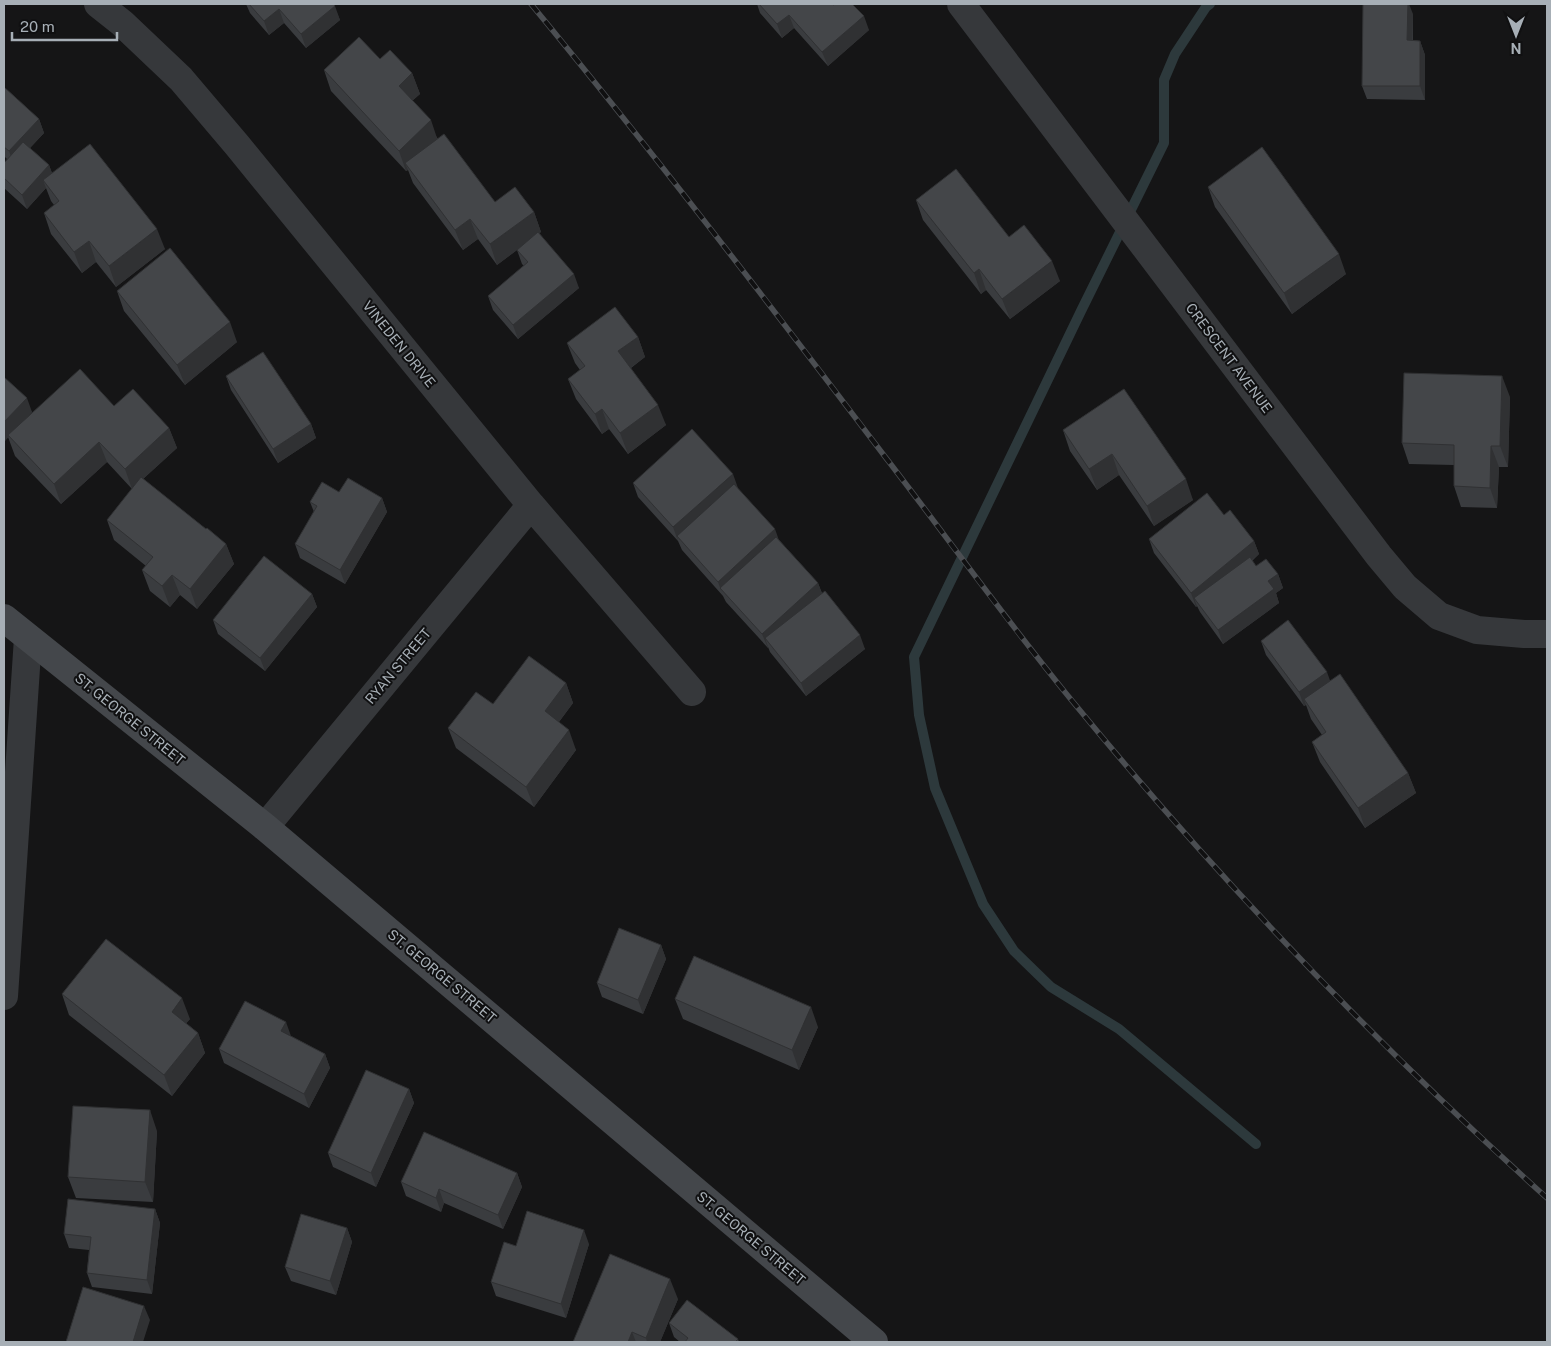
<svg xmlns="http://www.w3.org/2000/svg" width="1551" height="1346" viewBox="0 0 1551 1346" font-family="'Public Sans',sans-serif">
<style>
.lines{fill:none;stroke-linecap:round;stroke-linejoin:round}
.stream{stroke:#2d393c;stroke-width:10}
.street{stroke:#36383b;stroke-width:28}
.secondary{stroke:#44474b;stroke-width:28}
.rail-casing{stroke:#4b4e52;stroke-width:5.5}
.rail{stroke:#101011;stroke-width:4;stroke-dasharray:11;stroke-linecap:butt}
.wall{fill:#3a3c3f}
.shaded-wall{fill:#303133}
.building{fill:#444649;stroke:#303133}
.labels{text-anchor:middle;stroke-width:4;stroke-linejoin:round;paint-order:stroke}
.street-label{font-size:14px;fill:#a7afb6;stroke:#101011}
</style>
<rect width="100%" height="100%" fill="#151516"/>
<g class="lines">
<path class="stream" d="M1210,4L1206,7L1175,54L1164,80V143L1081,311L914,657L919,715L935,788L983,904L1014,951L1051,987L1119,1029L1256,1144"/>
<path class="street" d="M98,4L122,23L181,79L237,145L531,505L692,692
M961,4L1379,556L1405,587L1439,616L1477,630L1524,634H1547
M265,827L531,505
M4,996L28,638"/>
<path class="secondary" d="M4,618L265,827L874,1342"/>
<g class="rail-casing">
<path id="rail" d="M531,4C653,152 770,305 886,458C950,541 1011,627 1078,708C1222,883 1379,1047 1547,1198"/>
</g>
<use href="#rail" class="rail"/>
</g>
<path class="wall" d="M246,4H333L340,20L306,48L284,23L269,35L250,13Z
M757,4H832L869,30L828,66L794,28L782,38L760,13Z
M1413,14V40L1420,41L1425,55V100L1367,99L1362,86Z
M380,59L412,73L420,94L412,101L438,139L495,202L534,212L541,232L539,233L579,288L518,339L493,310L488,296L524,266L522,264L517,250L497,265L478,239L463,250L413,183L408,170L406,171L331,91L324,70Z
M4,87L39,119L44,133L30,148L49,165L52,173L165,249L116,287L96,262L82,273L51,234L44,213L54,205L51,201L46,188L27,209L4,188V163L7,159L4,156Z
M1208,187L1346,274L1292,314L1215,207Z
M916,200L1009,237L1060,281L1010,319L986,290L981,294L923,220Z
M117,291L237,342L185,385L124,311Z
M638,337L645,357L631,368L666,425L628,454L609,429L602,434L576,399L568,379L580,370L575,363L567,343Z
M226,376L311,424L316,438L278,463L231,390Z
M4,377L32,412L23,422L114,406L169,428L177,448L143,479L206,529L226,544L234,564L197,609L180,595L170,607L150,591L142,570L146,566L114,540L107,520L132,489L107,462L61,504L15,456L8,437L4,442Z
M1124,389L1193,500L1154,526L1119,475L1097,490L1070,451L1063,430Z
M1510,397L1508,467H1499L1497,508L1461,507L1454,486V465L1409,464L1402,443Z
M633,483L738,488H737L779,540L818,583L822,593L865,649L806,696L770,652L768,647V648L726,602L723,596L682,550L678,541L638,497Z
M339,492L382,498L387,512L345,584L300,558L295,544L314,512L310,502Z
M1224,515L1254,541L1259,554L1252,561L1256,566L1278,574L1283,588L1276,593L1279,603L1223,644L1200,612L1197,606L1196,607L1154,553L1149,539Z
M312,594L317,607L265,671L218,634L213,620Z
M1261,641L1330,681L1408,773L1416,793L1365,828L1320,762L1312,742L1322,735L1311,719L1306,705L1304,706L1266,655Z
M566,683L573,703L559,722L576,750L534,807L456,748L448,728L493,704Z
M661,945L666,959L643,1014L602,997L597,983Z
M62,994L190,1019L186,1023L198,1033L205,1053L172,1096L69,1015Z
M675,999L818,1027L799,1070L683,1019Z
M291,1036L325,1054L330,1068L309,1108L224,1063L219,1049Z
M409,1089L414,1103L376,1187L333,1167L328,1153Z
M157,1131L153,1202L76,1198L68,1177Z
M517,1173L522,1187L503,1229L444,1203L441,1212L406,1196L401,1182Z
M155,1209L160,1223L152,1294L92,1287L87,1273L89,1250L69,1248L64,1234Z
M347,1228L352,1242L336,1295L291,1281L285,1267Z
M589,1244L566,1318L496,1296L491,1282L516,1246Z
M678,1299L660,1342H573Z
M669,1323L738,1339L739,1342H680L674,1337Z"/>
<path class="shaded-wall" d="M1408,4H1409L1413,14L1412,54L1407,40Z
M335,6L340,20L306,48L301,34Z
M279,9L284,23L269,35L264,21Z
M789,15L794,28L782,38L777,24Z
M864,16L869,30L828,66L822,52Z
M1420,41L1425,55V100L1420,86Z
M412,73L420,94L406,106L399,86Z
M39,119L44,133L14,165L9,151Z
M431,120L438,141L405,163L408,170L406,171L399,151Z
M49,165L54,179L43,180L46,188L27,209L22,195Z
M534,212L541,232L497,265L490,244Z
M470,219L478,239L463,250L455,230Z
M157,229L165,249L116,287L109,266Z
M89,241L96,262L82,273L74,252Z
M1339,254L1346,274L1292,314L1284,293Z
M1052,261L1060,281L1010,319L1002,299Z
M979,269L986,290L981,294L974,273Z
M574,274L579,288L518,339L513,325Z
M230,322L237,342L185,385L177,365Z
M638,337L645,357L626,371L618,351Z
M1502,376L1510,397L1508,467L1500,446Z
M27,398L32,412L4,442V422Z
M658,405L666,425L628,454L620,433Z
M602,409L609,429L602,434L595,414Z
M311,424L316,438L278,463L273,449Z
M169,428L177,448L132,489L125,469Z
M99,442L107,462L61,504L54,484Z
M1491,446L1499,467L1497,508L1490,488Z
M1112,454L1119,475L1097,490L1089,469Z
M733,474L738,488L680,540L677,536L678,541L673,527Z
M1186,479L1193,500L1154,526L1147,506Z
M382,498L387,512L345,584L340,570Z
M775,529L780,543L720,588L723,596L718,582Z
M1254,541L1259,554L1199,604L1194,598L1197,606L1196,607L1191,593Z
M226,544L234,564L197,609L190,589Z
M1278,574L1283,588L1276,593L1279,603L1223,644L1218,630L1268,581Z
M172,575L180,595L170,607L162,586Z
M818,583L823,597L765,638L768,647V648L762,634Z
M312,594L317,607L265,671L260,658Z
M860,635L865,649L806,696L801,683Z
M1327,672L1332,686L1304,699L1306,705L1304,706L1299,692Z
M566,683L573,703L552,731L545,711Z
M569,730L576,750L534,807L526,787Z
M1408,773L1416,793L1365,828L1358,808Z
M661,945L666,959L643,1014L638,1000Z
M182,998L190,1019L179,1032L172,1012Z
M811,1007L818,1027L799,1070L792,1050Z
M286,1022L291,1036L281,1031Z
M198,1033L205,1053L172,1096L164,1075Z
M325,1054L330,1068L309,1108L304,1094Z
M409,1089L414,1103L376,1187L371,1173Z
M150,1110L157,1131L153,1202L145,1182Z
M517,1173L522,1187L503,1229L498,1215Z
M439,1189L444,1203L441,1212L436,1198Z
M155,1209L160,1223L152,1294L147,1280Z
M347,1228L352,1242L336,1295L330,1281Z
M584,1230L589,1244L566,1318L561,1304Z
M670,1279L678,1299L660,1342H647L646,1338Z
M144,1306L150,1320L143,1342H133Z
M632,1332L636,1342H628Z"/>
<path class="building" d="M249,4H333L335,6L301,34L279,9L264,21Z
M759,4H832L833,5L835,4H852L864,16L822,52L789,15L777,24Z
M1363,4H1408L1407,40L1420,41V86H1362Z
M359,37L380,59L390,50L412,73L399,86L431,120L399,151L324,70Z
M4,87L39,119L9,151L4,147Z
M444,134L495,202L515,187L534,212L490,244L470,219L455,230L405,163Z
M23,142L49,165L22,195L4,178V163Z
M90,144L157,229L109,266L89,241L74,252L44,213L59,201L43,180Z
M1262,147L1339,254L1284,293L1208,187Z
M956,169L1009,237L1024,225L1052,261L1002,299L979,269L974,273L916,200Z
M538,232L574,274L513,325L488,296L528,262L517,250Z
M170,248L230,322L177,365L117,291Z
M615,307L638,337L618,351L658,405L620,433L602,409L595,414L568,379L585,366L567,343Z
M263,352L311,424L273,449L226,376Z
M80,369L114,406L133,389L169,428L125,469L99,442L54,484L8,435Z
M1404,373L1502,376L1500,446H1491L1490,488L1454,486V445L1402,443Z
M4,377L27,398L4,422Z
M1124,389L1186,479L1147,506L1112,454L1089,469L1063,430Z
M692,429L733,474L673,527L633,483Z
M141,477L206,529L207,528L226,544L190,589L172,575L162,586L142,570L153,557L107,520Z
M348,478L382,498L340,570L295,544L317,506L310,502L322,482L339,492Z
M734,484L775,529L718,582L677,536Z
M1207,493L1224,515L1230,510L1254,541L1191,593L1149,539Z
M776,537L818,583L762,634L720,588Z
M264,556L312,594L260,658L213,620Z
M1250,557L1256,566L1266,559L1278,574L1268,581L1274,589L1218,630L1194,598Z
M825,591L860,635L801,683L765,638Z
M1288,620L1327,672L1299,692L1261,641Z
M529,656L566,683L545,711L569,730L526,787L448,728L476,692L493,704Z
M1340,674L1408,773L1358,808L1312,742L1326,732L1304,699Z
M619,928L661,945L638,1000L597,983Z
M106,939L182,998L172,1012L198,1033L164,1075L62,994Z
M694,956L811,1007L792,1050L675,999Z
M245,1001L286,1022L281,1031L325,1054L304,1094L219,1049Z
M366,1070L409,1089L371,1173L328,1153Z
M73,1106L150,1110L145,1182L68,1177Z
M424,1132L517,1173L498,1215L439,1189L436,1198L401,1182Z
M68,1199L155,1209L147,1280L87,1273L91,1237L64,1234Z
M527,1211L584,1230L561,1304L491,1282L504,1242L516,1246Z
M301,1214L347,1228L330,1281L285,1267Z
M610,1254L670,1279L646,1338L632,1332L628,1342H573Z
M83,1287L144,1306L133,1342H66Z
M687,1300L738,1339L735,1342H685L688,1338L669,1323Z"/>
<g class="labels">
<g class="street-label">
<text transform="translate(399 344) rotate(51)" y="5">VINEDEN DRIVE</text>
<text transform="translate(1229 358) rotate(53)" y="5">CRESCENT AVENUE</text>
<text transform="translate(398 666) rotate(-50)" y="5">RYAN STREET</text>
<text transform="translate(130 719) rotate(39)" y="5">ST. GEORGE STREET</text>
<text transform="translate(442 976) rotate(40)" y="5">ST. GEORGE STREET</text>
<text transform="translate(751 1238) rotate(40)" y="5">ST. GEORGE STREET</text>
</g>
</g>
<rect width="1551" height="1346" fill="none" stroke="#a7afb6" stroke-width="10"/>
<g transform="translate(1516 35) rotate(180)" stroke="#101011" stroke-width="4" paint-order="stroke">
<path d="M0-4L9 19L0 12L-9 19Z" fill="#a7afb6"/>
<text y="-8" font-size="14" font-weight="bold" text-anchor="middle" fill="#a7afb6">N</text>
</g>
<path d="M12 32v8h105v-8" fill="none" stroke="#a7afb6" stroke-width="2.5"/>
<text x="20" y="32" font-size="15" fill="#a7afb6" stroke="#101011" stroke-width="4" paint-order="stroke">20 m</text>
</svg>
